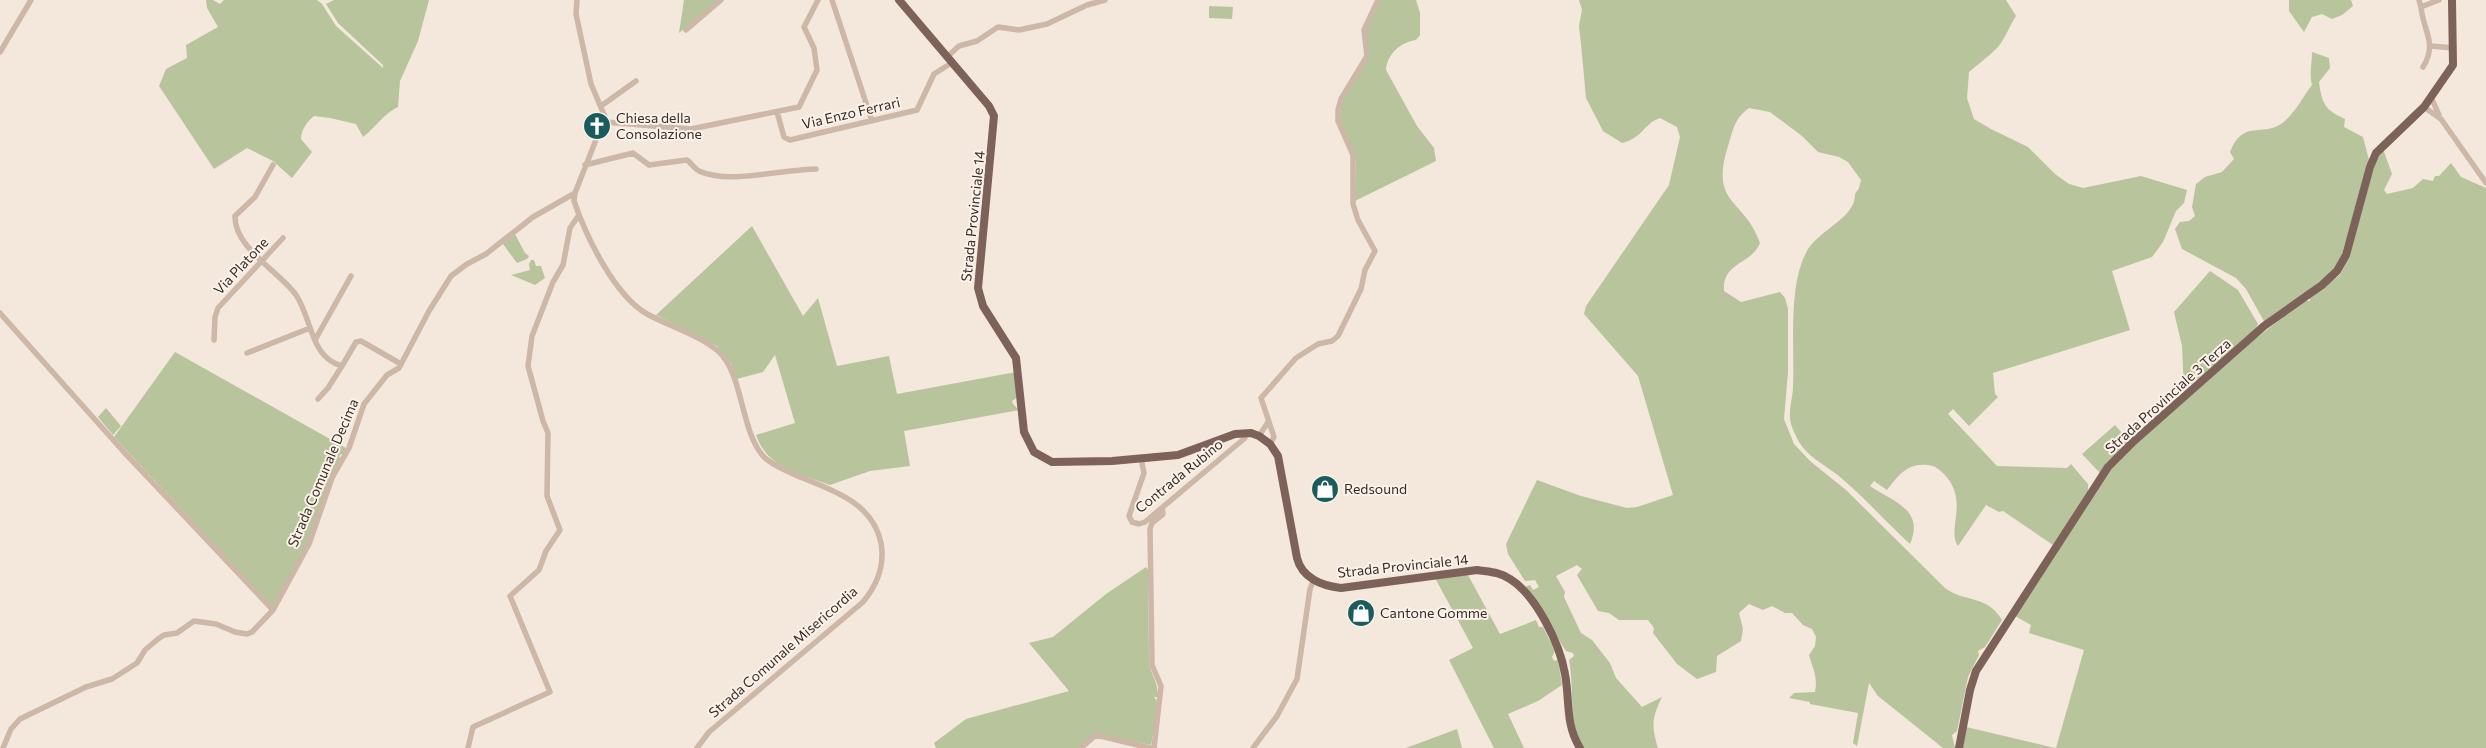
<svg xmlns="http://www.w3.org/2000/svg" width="2486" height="748" viewBox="0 0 2486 748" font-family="Commissioner,sans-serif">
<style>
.green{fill:#b8c49b}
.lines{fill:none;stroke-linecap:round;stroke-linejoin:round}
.minor{stroke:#cdb7a7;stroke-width:5.5}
.major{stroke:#7c6258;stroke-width:8}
.labels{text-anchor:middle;stroke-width:4;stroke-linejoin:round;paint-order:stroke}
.street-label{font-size:14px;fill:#392c28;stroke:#fbf2e9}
.poi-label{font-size:14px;fill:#392c28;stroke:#fbf2e9;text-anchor:start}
</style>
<rect width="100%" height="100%" fill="#f4e7dc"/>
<path class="green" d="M206,0H213L220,4L224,0H317L322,4L336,26L383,68V65L338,23L326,4L334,0H429L418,41L400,81L398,107C383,114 376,127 363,137L356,124L330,118L314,116C307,122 301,130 301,139L312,152L292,178L273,161L247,148L214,169L159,86L166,69L187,58L186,45L218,27L207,8Z
M684,0H719L679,33Z
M1379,0H1416L1420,13V35L1416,40C1401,42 1387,54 1386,70L1417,126L1434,148L1436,161L1355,201L1356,162L1340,121L1341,103L1367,60L1365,30Z
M1579,0H2006L2016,16C2009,26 2005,40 1996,49C1988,57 1978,64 1969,72L1967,98L1974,119L1991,129L2028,147L2055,174L2069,184L2083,188L2141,176L2187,190L2184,203L2176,211L2163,242L2152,257L2112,271L2130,330L1993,373L1995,394L1998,397L1969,426L1953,409L1948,414L1997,466L2067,468L2071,464L2088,484V494L2053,545L2003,511L1999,512L1986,505L1958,546C1946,530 1970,501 1944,474C1939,469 1934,465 1927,465C1907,463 1898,476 1887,490L1874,481L1870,486C1893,502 1925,509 1910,544C1886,522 1864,497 1839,476C1825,465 1808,457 1799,442C1795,434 1790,425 1790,417C1789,407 1793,397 1793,387C1795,346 1787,285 1808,249C1821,229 1856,217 1855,194L1859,188L1861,180L1848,162L1839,157L1818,152L1802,136L1770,112L1749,108C1736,117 1733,128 1729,143C1708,206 1744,197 1760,243C1751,265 1722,262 1724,291L1741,302L1780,292L1785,298L1788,309V372L1784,419L1794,444L1810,461L1846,490L1945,588C1964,603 1987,594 2002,620L1985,647L1978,651L1979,655L1968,677L1957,731L1952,735L1955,748H1943L1878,696L1869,683L1857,746L1853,743L1858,713L1810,704V702L1789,698L1794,693L1815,692C1818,677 1813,669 1809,655L1815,646L1816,637L1812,629L1803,625L1792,613H1785L1772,606L1763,610L1749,604L1739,613L1743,629L1741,641L1717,656L1716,672L1697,679L1677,664L1653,633L1654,628L1648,620H1619L1609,613L1598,611L1577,575L1582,569L1577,565L1556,576L1565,592L1564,597L1581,633L1592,640L1610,663L1616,678L1642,707L1662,697C1652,718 1651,725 1658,748H1584C1567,719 1575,691 1569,660L1574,656L1573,653L1566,651L1525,587L1530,585L1533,590L1539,587L1535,580L1525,581L1508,554L1506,544L1537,480L1581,496L1627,508L1637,507L1673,495L1638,376L1584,314L1586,306L1669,185L1680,137L1677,127L1660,118C1643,124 1643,138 1622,143L1603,131L1586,98L1581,44L1579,26L1582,10Z
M2289,0H2351L2353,6L2342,15L2332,19L2322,14L2312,17L2304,32L2289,11Z
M1209,6L1233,7L1232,19L1209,18Z
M2312,52L2329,58L2330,68L2319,82C2322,104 2325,110 2345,119L2344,127L2363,137L2369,160L2342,254L2335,268L2326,277L2265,323L2246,289L2236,278L2182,249L2175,229L2180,222L2189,221L2195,216L2192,207L2196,184L2205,177L2222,172L2234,159L2230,152C2243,119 2262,137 2281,124C2294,115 2302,98 2312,85C2309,74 2312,64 2312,52Z
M2383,149L2392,174L2384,190L2387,194L2413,188L2423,179L2433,181L2435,176H2439L2451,163L2461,177L2486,188V748H2056L2084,650L2029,633L2031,625L2015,616L2111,469L2126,452L2250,343L2304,301H2310V298L2340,275L2345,265L2376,160Z
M752,226L803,316L818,298L837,366L889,356L897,394L1016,372L1018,397L1012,401L1013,404L1019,410L904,431L910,466L870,471L830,485C799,473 768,469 756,435L795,423L775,355L763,372L737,379L731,363L717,346L656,315Z
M515,234L525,253L529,256L527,259L517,263L503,244Z
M531,260H534L536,266H541L545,278L535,285L511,275L530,270L529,264Z
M2210,271L2238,290L2258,324L2253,334L2184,390L2182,346L2174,312Z
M175,352L346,448L343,455L341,454L339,456L341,458L308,543L273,607L114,437Z
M106,408L121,426L113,435L98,417Z
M2115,425L2129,441L2101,474L2082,454Z
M1146,567L1148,570L1149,662C1151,676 1158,681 1158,697H1154L1159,704L1151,745L1096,734L1078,748H936L934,743L966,719L1069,691L1029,643L1053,637L1106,594Z
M1468,575L1500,634L1536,620L1539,627H1543L1555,651L1552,657L1554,661L1558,660L1562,685L1538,701L1508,714L1524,748H1494L1449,660L1473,648L1435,578Z
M1966,727L2055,748H1962Z
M1457,729L1462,748H1406Z"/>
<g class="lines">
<path class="minor" d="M577,0L576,14L591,84L605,117L575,193L574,201C586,236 614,295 647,314C668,326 712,339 725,359C743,385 743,435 764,457C772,465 783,469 793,474C828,489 872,500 881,543C885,565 877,585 863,602L709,732L697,748
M832,0L872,121
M2419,0L2421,7L2439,0
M2421,7C2423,31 2438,43 2423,67
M686,30L721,0
M2431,46L2454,48
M0,52L31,0
M948,56L959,46L977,41L998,27L1019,30L1047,24L1087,5L1105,0
M2431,97L2439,115
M601,106L636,81
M2424,107L2441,119L2486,183
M777,112L784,137L790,140L917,110L934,74L953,62
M605,122L691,129L799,107L817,70L814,48L804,27L818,0
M273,165L255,197L235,216C234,248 280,272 296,295C312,318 310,358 342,366L356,342L361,341L401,364
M585,165L633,153L649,165L687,160C692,164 694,168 699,171C729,185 783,169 816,169
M0,313L123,451L273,610
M214,340L215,317L218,308L283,238
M315,340L351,276
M247,353L310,328
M318,399L328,388L342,366
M1259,436L1268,422
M1270,444L1274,437L1261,398L1296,358L1318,344L1332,341L1338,336L1361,289L1365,270L1375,251L1358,220L1353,204V155L1338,121V110L1341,99L1367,56L1364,30L1378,0
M1141,458L1144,473L1129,516L1132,522L1139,524L1145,522L1245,438
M3,748L11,729L20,719L86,687L112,679L137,663L145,650L158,639L164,635L177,633L194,621L216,624L235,632L247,634L252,632L273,610L309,544L332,478L349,448L364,404L387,375L399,368L429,311L451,276L467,264L486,254L533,217L575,193
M468,748L473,727L550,692L510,596L539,570L546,551L560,530L547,496L548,433L543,421L528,366L532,336L553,282L563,265L570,228L579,215
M1081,748L1096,735L1150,748
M1154,748L1161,686L1152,665L1150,529L1152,523L1163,514L1162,508
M1253,748L1277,716L1297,679L1310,589L1314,579"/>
<path class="major" d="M899,0L989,106L994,116L978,288L983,306L1016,358L1024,432L1034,452L1052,462L1112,461L1178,455L1235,434L1251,433L1259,436L1270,444L1278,456L1297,558C1302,578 1322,586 1341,588L1477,570C1489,572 1500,572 1510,579C1536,595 1560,644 1565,674C1570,700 1565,724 1580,748
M1959,748L1970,690L1976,671L2108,467L2134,441L2264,326L2322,285L2337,271L2346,255L2370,167L2376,153L2424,107L2453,65L2452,0"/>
</g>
<defs>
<g id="church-disc" transform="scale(1.4375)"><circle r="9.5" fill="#1a5c5e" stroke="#fbf2e9"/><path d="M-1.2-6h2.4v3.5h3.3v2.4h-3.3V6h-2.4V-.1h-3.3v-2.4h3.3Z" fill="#fff"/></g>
<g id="shop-disc" transform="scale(1.4375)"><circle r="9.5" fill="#1a5c5e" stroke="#fbf2e9"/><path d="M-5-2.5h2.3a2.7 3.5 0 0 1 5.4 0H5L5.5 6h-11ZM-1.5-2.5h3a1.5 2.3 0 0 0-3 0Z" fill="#fff"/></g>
</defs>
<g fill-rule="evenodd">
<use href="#church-disc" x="597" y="126"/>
<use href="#shop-disc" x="1325" y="489"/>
<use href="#shop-disc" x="1361" y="613"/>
</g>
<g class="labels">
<g class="street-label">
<text transform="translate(851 113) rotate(-13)" y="5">Via Enzo Ferrari</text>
<text transform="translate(973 216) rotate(-84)" y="5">Strada Provinciale 14</text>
<text transform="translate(241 266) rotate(-47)" y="5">Via Platone</text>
<text transform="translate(2168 396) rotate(-42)" y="5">Strada Provinciale 3 Terza</text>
<text transform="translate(323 473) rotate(-67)" y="5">Strada Comunale Decima</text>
<text transform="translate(1179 476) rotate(-39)" y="5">Contrada Rubino</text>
<text transform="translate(1403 566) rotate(-6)" y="5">Strada Provinciale 14</text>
<text transform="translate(783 652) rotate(-41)" y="5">Strada Comunale Misericordia</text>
</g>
<g class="poi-label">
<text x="616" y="123">Chiesa della<tspan x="616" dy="16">Consolazione</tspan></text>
<text x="1344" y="494">Redsound</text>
<text x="1380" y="618">Cantone Gomme</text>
</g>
</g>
</svg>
